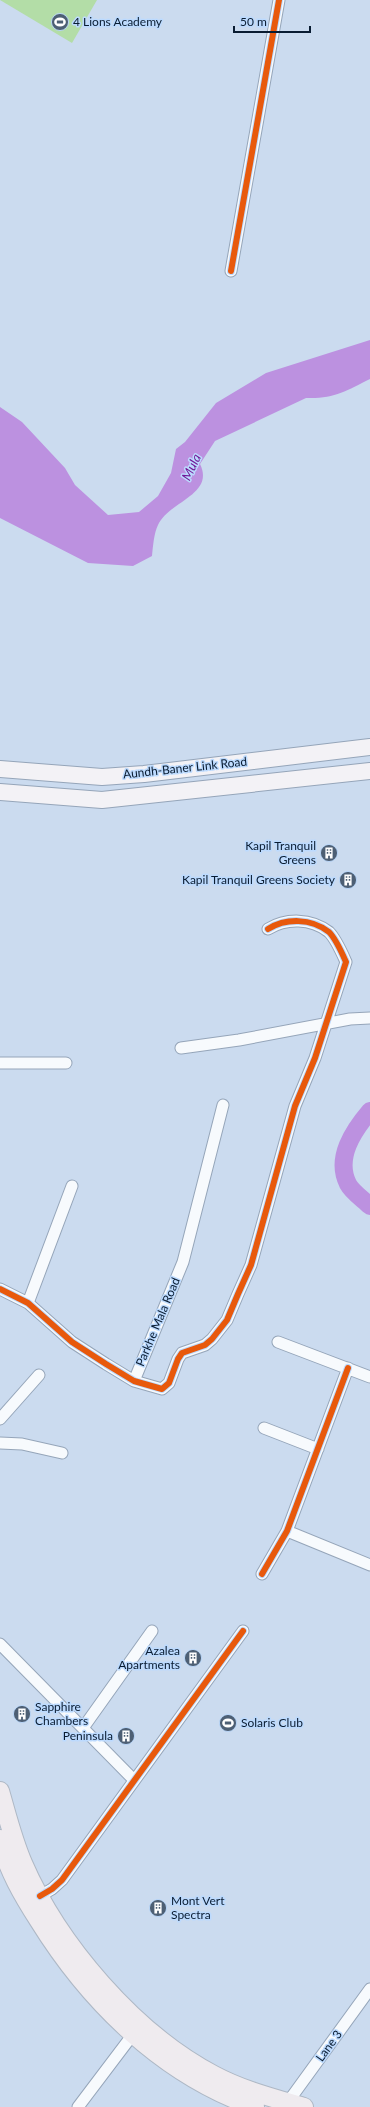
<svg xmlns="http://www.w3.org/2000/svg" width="370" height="2107" viewBox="0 0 370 2107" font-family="Lato,sans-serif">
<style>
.green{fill:#b3dda7}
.water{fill:#bc91e0}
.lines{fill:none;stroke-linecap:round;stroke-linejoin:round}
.river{stroke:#bc91e0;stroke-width:18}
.minor-casing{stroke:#95a5b9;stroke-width:13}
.secondary-casing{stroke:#95a5b9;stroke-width:18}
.primary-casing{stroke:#aeb8c5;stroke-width:20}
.minor{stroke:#f7fafd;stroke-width:11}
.secondary{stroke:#f3f2f6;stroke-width:16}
.primary{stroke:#efebef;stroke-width:18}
.cycleway-casing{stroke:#bcdafe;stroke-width:8}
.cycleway{stroke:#e8590c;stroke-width:6}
.labels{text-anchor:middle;stroke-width:3;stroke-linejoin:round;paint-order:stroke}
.poi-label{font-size:12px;fill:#091c32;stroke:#bcdafe;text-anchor:start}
.street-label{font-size:12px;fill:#091c32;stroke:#bcdafe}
.water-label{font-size:13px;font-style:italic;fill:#721998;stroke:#bcdafe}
</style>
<rect width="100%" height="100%" fill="#cbdbef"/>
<path class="green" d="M0,0H97L72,43Z"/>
<path class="water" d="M370,340V379C346,391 334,399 306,398L215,441L200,464C215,495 169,501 158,525C154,533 153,546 152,556L133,566L88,563L0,518V407L22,422L65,468L75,485L108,515L139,512L158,496L171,473L176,449L185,442L216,403L266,373Z"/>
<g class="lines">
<path class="river" d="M370,1111C353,1131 335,1158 348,1184C352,1192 364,1200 370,1206"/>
<g class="minor-casing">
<path id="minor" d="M231,271L279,0
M181,1048L239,1040L350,1019L370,1018
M0,1063H66
M0,1289L28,1303L72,1342L106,1364L134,1381L162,1389L169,1383L178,1359L182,1353L205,1345L212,1339L227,1320L238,1294L251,1265L295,1106L315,1058L346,962C342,953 336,939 329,932C311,918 286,918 268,929
M28,1303L72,1186
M278,1342L370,1377
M134,1381L183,1262L223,1105
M0,1419L39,1375
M264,1428L318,1449
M0,1443L22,1444L62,1453
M287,1531L370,1565
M262,1574L287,1531L348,1368
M0,1644L134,1780
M83,1728L152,1631
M40,1896L52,1889L62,1880L243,1631
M288,2102L370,1989
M78,2107L137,2029"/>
</g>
<g class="secondary-casing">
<path id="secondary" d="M0,769L102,777L144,774L370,747
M0,792L102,800L370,771"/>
</g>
<g class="primary-casing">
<path id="primary" d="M0,1791C7,1815 13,1840 23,1863C58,1944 134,2033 214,2075C242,2090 273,2098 304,2107
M0,1839C7,1869 23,1896 39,1921C90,2003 163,2075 255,2107"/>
</g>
<use href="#minor" class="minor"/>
<use href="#secondary" class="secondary"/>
<use href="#primary" class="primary"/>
<g class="cycleway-casing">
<path id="cycleway" d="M231,271L279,0
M0,1289L28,1303L72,1342L106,1364L134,1381L162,1389L169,1383L178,1359L182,1353L205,1345L212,1339L227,1320L238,1294L251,1265L295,1106L315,1058L346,962C342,953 336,939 329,932C311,918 286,918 268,929
M262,1574L287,1531L348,1368
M40,1896L52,1889L62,1880L243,1631"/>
</g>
<use href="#cycleway" class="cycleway"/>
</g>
<defs>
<g id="stadium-disc" transform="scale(0.9)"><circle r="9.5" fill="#4d5f74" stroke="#bcdafe"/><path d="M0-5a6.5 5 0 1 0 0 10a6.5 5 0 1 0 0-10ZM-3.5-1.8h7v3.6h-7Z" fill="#fff"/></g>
<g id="building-disc" transform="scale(0.9)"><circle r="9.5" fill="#4d5f74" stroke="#bcdafe"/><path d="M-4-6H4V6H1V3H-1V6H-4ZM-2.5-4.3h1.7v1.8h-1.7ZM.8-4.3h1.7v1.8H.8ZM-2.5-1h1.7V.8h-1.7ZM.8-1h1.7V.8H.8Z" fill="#fff"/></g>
</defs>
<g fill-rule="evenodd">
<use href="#stadium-disc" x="60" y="22"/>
<use href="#building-disc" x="329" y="853"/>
<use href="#building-disc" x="348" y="880"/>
<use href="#building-disc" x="193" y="1658"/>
<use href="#building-disc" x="22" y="1714"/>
<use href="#stadium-disc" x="228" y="1723"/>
<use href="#building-disc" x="126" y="1736"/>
<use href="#building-disc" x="158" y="1908"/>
</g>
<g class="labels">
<g class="poi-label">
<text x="73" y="26">4 Lions Academy</text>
<text x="316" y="850" text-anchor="end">Kapil Tranquil<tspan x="316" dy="14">Greens</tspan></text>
<text x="335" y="884" text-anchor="end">Kapil Tranquil Greens Society</text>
<text x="180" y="1655" text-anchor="end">Azalea<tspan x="180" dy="14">Apartments</tspan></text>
<text x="35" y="1711">Sapphire<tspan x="35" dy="14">Chambers</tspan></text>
<text x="241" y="1727">Solaris Club</text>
<text x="113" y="1740" text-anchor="end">Peninsula</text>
<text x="171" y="1905">Mont Vert<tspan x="171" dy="14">Spectra</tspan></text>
</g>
<g class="street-label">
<text transform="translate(185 768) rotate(-6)" y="4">Aundh-Baner Link Road</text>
<text transform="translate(158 1322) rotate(-67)" y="4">Parkhe Mala Road</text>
<text transform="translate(329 2046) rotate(-54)" y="4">Lane 3</text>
</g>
<g class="water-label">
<text transform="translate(191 467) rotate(-64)" y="5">Mula</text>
</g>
</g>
<path d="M234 26v6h76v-6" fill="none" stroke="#091c32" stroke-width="2"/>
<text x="240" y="26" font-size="12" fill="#091c32" stroke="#bcdafe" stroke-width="3" paint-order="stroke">50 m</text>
</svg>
